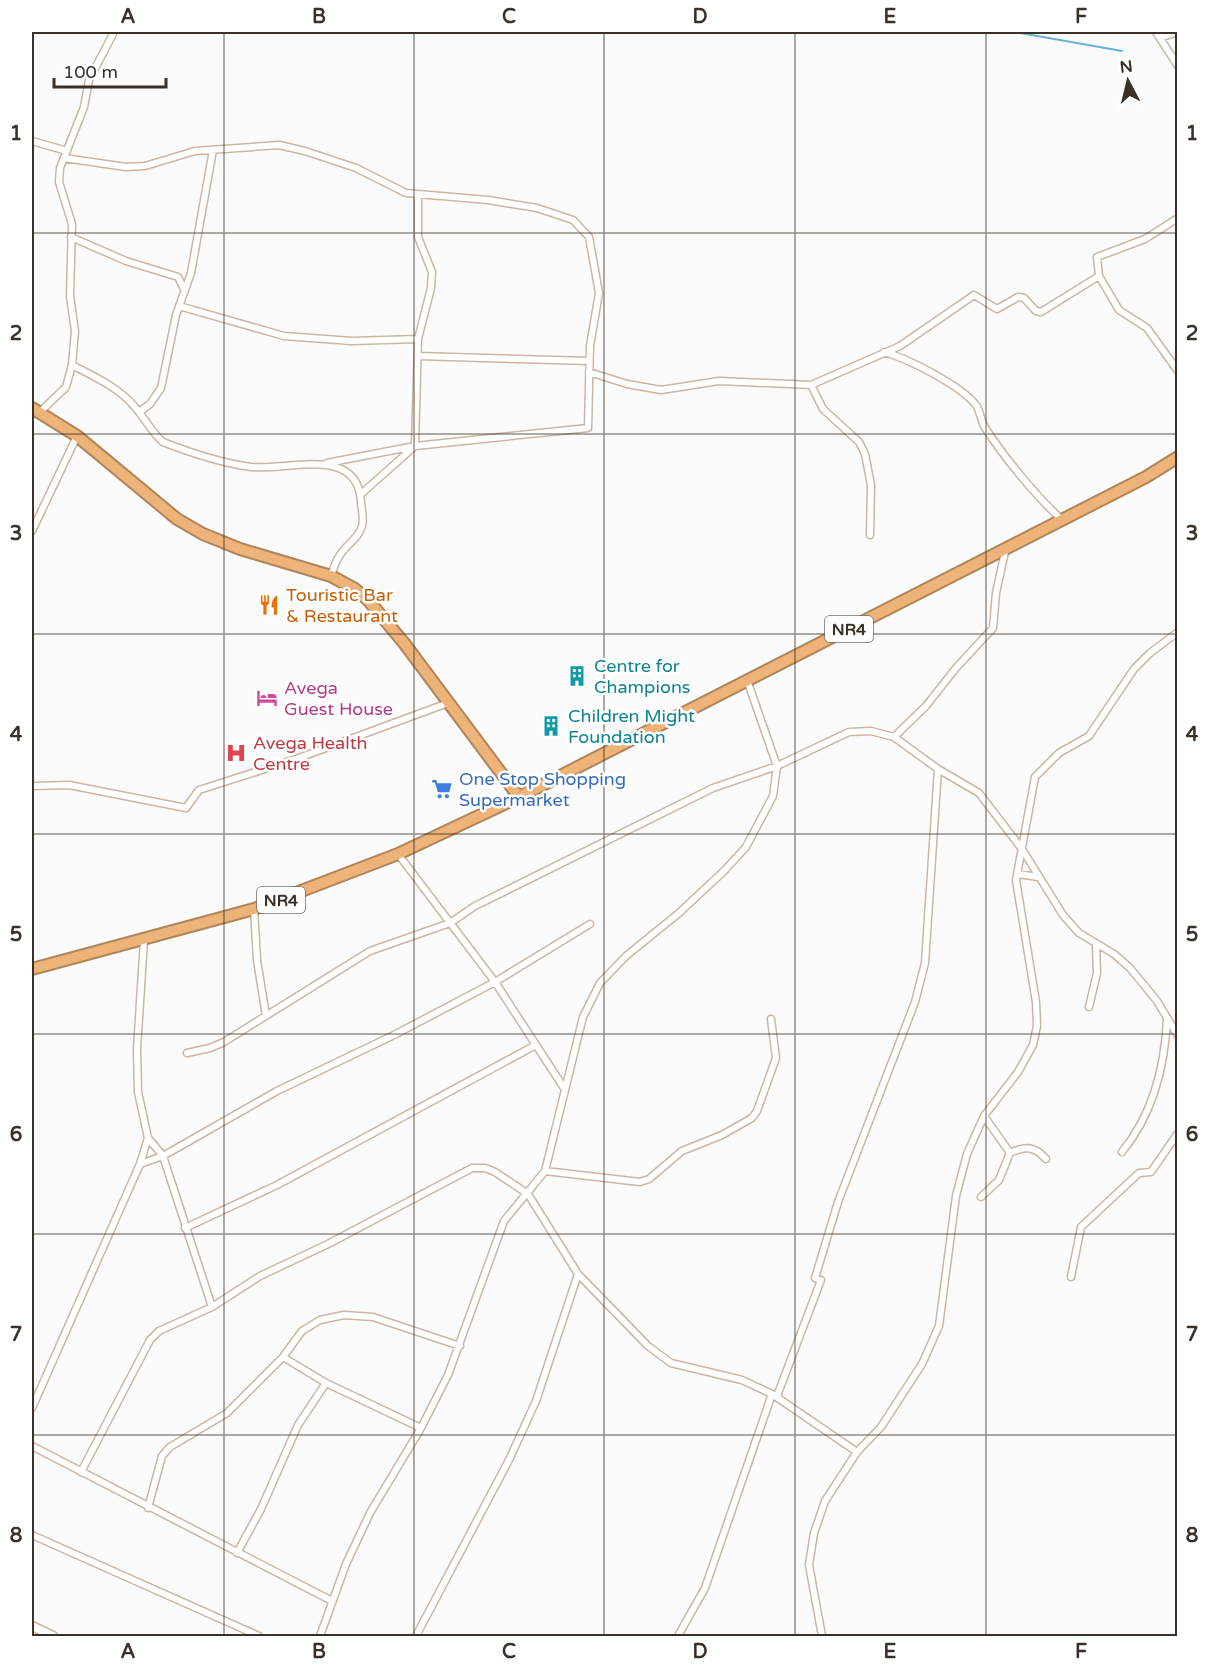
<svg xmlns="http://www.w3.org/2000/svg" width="1209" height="1668" viewBox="0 0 1209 1668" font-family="'Varela Round',sans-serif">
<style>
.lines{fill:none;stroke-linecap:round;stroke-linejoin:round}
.stream{stroke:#69b1d3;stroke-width:2}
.street-casing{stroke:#cdb6a0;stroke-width:9}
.secondary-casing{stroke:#cdb6a0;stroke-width:11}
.highway-casing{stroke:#af865c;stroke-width:14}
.street{stroke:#fff;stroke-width:6}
.secondary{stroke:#fff;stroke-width:8}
.highway{stroke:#eeb378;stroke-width:10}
.grid{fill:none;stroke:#3b3128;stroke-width:1.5;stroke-opacity:0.55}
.labels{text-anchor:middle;stroke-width:5;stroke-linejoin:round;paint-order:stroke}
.shield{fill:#fff;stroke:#766f68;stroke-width:1.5}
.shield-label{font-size:16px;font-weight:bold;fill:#3b3128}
.food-label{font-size:18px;fill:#c56008;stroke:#fff;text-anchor:start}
.culture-label{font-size:18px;fill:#0d838f;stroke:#fff;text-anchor:start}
.hotel-label{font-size:18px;fill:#b23c85;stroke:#fff;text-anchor:start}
.health-label{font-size:18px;fill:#be3a42;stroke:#fff;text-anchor:start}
.shop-label{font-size:18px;fill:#366cbe;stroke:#fff;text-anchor:start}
.neatline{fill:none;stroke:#3b3128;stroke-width:2}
.grid-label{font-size:20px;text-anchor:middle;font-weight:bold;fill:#3b3128}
</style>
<rect width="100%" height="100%" fill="#fbfbfb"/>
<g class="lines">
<path class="stream" d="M1014,32L1122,51"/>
<g class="street-casing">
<path id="street" d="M1156,32L1178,66
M1160,38L1177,32
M32,141L67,151
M64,158L126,167L145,166L195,151L279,145L305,151L356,168L406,193L488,200L537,208L573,220L589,237L599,293L590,346L588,428L415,446L361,494
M1178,218L1145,239L1097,257L1099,276L1119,310L1147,328L1178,371
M71,237L126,261L178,277L185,291
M179,306L284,336L352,341L418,339
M884,352C909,359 960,385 976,405C980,411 981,420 984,426C1003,456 1035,495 1061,519
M418,356L589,361
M72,365C93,376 118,387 134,406C145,418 151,432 163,442C191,453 222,463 251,467C287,471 359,444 361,503C362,511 364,519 362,526C359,538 346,545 340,555C336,561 333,569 331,576
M589,372L627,384L661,390L719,381L811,385L900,346L974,295L997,309L1018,297L1024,298L1036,311L1041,312L1099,276
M811,385L823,409L859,442L865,454L871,485L870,535
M40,412L66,387L72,365L75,331L70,296L72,224L59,182L60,168L84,107L89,80L114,32
M139,412L150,404L161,388L176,315L191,273L213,150
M327,463L415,446L418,339L431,288L432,272L418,237V196
M32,531L77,436
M894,737L926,706L956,668L993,628L996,593L1006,547
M32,786L69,785L186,808L199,790L296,759L448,703
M398,854L495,982L564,1088
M1018,874L1038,877
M254,909L257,960L266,1016
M1089,1007L1097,973L1096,945
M187,1053L210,1048L224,1042L370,951L450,923L475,906L713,788L777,766L849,732L871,731L894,737L938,769L979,793L1022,849L1063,915L1079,933L1114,954L1130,968L1157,1001L1178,1036
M984,1116L1010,1153
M148,1138L163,1156L212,1307
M1122,1152C1153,1114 1165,1066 1167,1018
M140,1164L163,1156L277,1091L394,1035L495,982L590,924
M545,1171L640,1182L649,1179L682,1151L722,1135L752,1118L757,1111L776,1058L771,1019
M981,1197L999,1180L1010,1153C1025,1146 1035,1146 1046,1159
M185,1228L277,1185L534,1046
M1071,1277L1081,1227L1139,1173L1151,1172L1178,1133
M283,1357L326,1383L421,1428
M32,1408L140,1164L148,1138L138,1092L137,1049L144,940
M32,1446L332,1601
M81,1472L150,1340L159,1331L212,1307L260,1276L328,1244L472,1168H485L495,1172L528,1194L578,1274L648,1346L671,1363L742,1380L772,1394L857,1452
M148,1508L162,1456L170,1447L227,1413L283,1357L302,1331L320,1320L344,1315L373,1317L460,1346
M32,1535L259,1636
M237,1553L261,1509L298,1425L326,1383
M320,1636L346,1564L370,1513L421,1428L448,1375L504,1221L545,1171L583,1017L600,983L626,956L679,913L724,871L746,847L773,796L777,766L747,680
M416,1636L509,1460L536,1401L578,1274
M678,1636L705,1588L772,1394L777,1396L821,1280L815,1278L838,1202L915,1002L925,963L938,769
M822,1636L809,1565L814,1533L825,1501L857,1452L881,1427L922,1364L939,1326L956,1196L967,1154L984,1116L1018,1072L1033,1045L1037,1026L1036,1002L1016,880L1035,777L1059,753L1089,736L1134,669L1150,653L1178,632"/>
</g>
<g class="secondary-casing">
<path id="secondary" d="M32,1626L53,1636"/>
</g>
<g class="highway-casing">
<path id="highway" d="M32,408L77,436L177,519L203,534L240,549L331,576L355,589L368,600L404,643L519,797
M32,969L254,909L398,854L519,797L1146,477L1178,457"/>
</g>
<use href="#street" class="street"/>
<use href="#secondary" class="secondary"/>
<use href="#highway" class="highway"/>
</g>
<path class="grid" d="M224,32V1636M414,32V1636M604,32V1636M795,32V1636M986,32V1636M32,233H1178M32,434H1178M32,634H1178M32,834H1178M32,1034H1178M32,1234H1178M32,1435H1178"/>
<defs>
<g id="restaurant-bare" transform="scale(1.62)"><path d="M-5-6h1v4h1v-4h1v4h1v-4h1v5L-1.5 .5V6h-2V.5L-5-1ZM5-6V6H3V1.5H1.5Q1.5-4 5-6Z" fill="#e8710a" stroke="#fff" stroke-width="2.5" paint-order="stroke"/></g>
<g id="building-bare" transform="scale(1.62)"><path d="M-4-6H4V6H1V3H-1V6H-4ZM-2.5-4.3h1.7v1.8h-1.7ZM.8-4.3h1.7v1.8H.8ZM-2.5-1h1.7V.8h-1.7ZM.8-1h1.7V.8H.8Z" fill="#0f9aa8" stroke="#fff" stroke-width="2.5" paint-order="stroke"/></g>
<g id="hotel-bare" transform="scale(1.62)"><path d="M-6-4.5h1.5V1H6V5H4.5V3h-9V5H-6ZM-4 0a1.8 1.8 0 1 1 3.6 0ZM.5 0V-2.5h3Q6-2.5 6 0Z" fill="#d1479c" stroke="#fff" stroke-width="2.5" paint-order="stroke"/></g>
<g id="hospital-bare" transform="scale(1.62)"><path d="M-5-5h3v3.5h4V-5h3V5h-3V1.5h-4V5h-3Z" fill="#e0444e" stroke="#fff" stroke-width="2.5" paint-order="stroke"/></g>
<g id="supermarket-bare" transform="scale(1.62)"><path d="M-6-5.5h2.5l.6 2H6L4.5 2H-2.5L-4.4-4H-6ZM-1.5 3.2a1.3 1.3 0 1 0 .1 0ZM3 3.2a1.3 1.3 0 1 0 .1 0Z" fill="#3f7fe0" stroke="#fff" stroke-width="2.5" paint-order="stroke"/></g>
</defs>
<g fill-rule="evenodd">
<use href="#restaurant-bare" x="269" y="605"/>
<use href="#building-bare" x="577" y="676"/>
<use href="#hotel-bare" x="267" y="698"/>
<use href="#building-bare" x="551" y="726"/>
<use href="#hospital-bare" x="236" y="753"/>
<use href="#supermarket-bare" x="442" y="789"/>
</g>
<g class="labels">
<g class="shield">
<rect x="825" y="616" width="48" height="26" rx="4.5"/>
<rect x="257" y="887" width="48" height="26" rx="4.5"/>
</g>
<g class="shield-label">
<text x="849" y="635">NR4</text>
<text x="281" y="906">NR4</text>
</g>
<g class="food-label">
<text x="286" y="601">Touristic Bar<tspan x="286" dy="21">&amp; Restaurant</tspan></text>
</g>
<g class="culture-label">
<text x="594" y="672">Centre for<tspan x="594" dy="21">Champions</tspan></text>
<text x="568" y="722">Children Might<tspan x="568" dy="21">Foundation</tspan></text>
</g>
<g class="hotel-label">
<text x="284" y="694">Avega<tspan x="284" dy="21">Guest House</tspan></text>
</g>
<g class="health-label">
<text x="253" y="749">Avega Health<tspan x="253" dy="21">Centre</tspan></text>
</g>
<g class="shop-label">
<text x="459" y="785">One Stop Shopping<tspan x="459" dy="21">Supermarket</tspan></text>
</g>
</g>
<rect width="1209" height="1668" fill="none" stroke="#ffffff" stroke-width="66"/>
<g transform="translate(1128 81) rotate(353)" stroke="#ffffff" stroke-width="4.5" paint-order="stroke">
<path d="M0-4.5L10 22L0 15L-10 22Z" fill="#3b3128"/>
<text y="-9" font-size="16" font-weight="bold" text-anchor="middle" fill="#3b3128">N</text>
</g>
<path d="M54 78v9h112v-9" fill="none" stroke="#3b3128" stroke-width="3"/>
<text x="63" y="78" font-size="18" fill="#3b3128" stroke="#ffffff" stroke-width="4.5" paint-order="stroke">100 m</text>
<rect x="33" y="33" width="1143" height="1602" class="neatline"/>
<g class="grid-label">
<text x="128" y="23">A</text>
<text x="319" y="23">B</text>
<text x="509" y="23">C</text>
<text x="700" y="23">D</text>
<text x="890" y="23">E</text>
<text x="1081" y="23">F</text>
<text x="16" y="140">1</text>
<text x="1192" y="140">1</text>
<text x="16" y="340">2</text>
<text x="1192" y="340">2</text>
<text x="16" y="540">3</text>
<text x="1192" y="540">3</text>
<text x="16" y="741">4</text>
<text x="1192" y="741">4</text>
<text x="16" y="941">5</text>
<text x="1192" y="941">5</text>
<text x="16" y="1141">6</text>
<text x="1192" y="1141">6</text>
<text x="16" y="1341">7</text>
<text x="1192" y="1341">7</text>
<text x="16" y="1542">8</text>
<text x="1192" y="1542">8</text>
<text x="128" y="1658">A</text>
<text x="319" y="1658">B</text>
<text x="509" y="1658">C</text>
<text x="700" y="1658">D</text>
<text x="890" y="1658">E</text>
<text x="1081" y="1658">F</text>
</g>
</svg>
